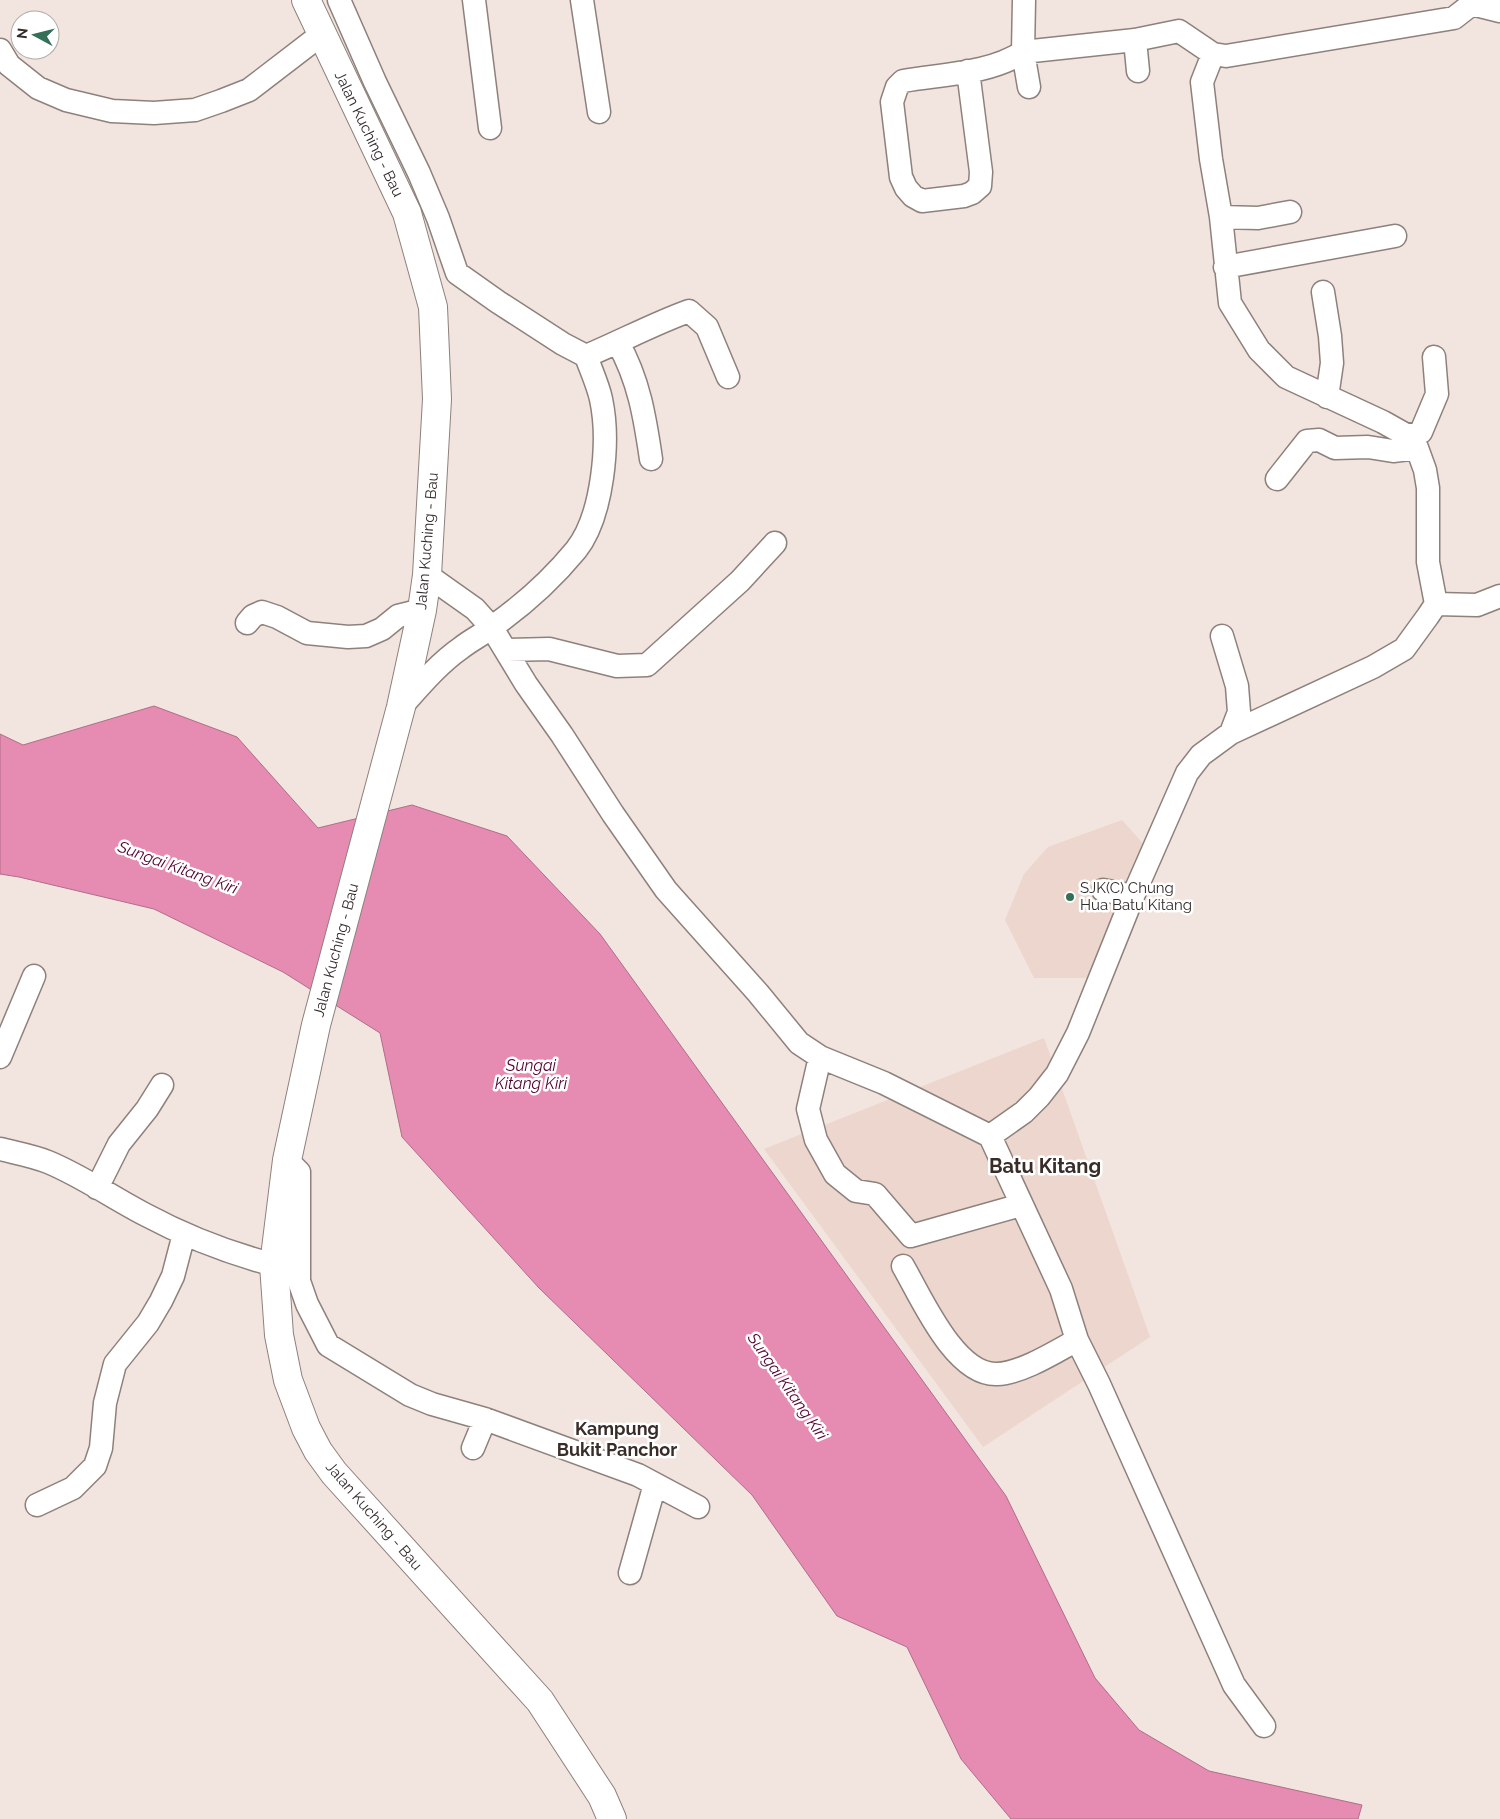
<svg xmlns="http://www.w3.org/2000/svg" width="1500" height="1819" viewBox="0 0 1500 1819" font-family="Raleway,sans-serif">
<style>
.built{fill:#ecd6cd}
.water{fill:#e68bb1;stroke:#b06e88}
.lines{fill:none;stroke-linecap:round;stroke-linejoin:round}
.minor-casing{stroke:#8e817c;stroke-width:25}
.major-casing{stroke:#8e817c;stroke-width:30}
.minor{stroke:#fff;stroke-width:22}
.major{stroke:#fff;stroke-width:28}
.poi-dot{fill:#346f58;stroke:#fff;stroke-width:2}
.labels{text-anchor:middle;stroke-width:5;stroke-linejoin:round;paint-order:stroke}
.street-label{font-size:15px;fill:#312c2a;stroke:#fff}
.poi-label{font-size:15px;fill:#312c2a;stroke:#fff;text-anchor:start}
.water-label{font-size:16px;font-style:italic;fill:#540030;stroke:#fff}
.quarter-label{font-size:18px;font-weight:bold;fill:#382d29;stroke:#fff}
.district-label{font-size:20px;font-weight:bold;fill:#382d29;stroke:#fff}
</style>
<rect width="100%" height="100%" fill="#f2e4de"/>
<path class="built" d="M1122,820L1146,847L1091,978H1034L1005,920L1024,874L1048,847Z
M1044,1038L1150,1337L983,1447L764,1149Z"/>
<path class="water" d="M154,706L237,737L318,828L412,805L507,836L600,934L1006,1496L1095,1678L1139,1730L1209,1771L1362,1805L1358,1819H1011L961,1759L907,1647L837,1616L752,1495L539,1288L402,1137L380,1033L283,972L154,909L19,877L0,874V734L23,745Z"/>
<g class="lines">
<g class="minor-casing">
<path id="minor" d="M339,0L375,82L419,173L438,218L457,273L498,302L563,344L586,356C591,370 598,385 601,399C610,441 603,516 576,550C553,578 522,606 492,627C482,635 471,640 461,648C438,664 419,687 401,707
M474,0L490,128
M582,0L599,112
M1024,0L1023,52L1029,87
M1472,4L1500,11
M1135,40L1138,71
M0,50L9,65L38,88L66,100L112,111L154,113L195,110L221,101L249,90L322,34
M968,71L981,172L980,186L972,193L964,196L922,201L913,196L906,188L901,177L892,102L897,87L903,81C943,74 989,74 1023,52L1135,40L1179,31L1213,54L1226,56L1454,18L1472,4L1473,0
M1221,217L1258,218L1290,212
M1225,267L1395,236
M1323,292L1330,336L1332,363L1327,397
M618,343C639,380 645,418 651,459
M586,356C620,342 653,324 689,311L707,327L728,377
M1408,436L1421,432L1437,394L1434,357
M1277,479L1307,441L1319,440L1335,448L1368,447L1393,451L1417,448
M427,575L475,609L492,628L526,684L562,735L613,814L666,890L758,993L799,1043L820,1057L884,1083L990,1136L1061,1289L1077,1340L1099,1384L1234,1685L1264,1726
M1436,604L1477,605L1500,596
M247,623L253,616L262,612L277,617L307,633L348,637L366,636L382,629L398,616L422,610
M1222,636L1237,686L1239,712L1231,733
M507,650L549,649L617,666L647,665L740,581L775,543
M1103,890L1133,896
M0,1057L34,976
M820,1057L808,1109L816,1140L835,1174L856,1191L875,1194L911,1236L1021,1205
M990,1136L1024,1112L1039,1097L1057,1074L1078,1033L1133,896L1187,773L1201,755L1231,733L1373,667L1404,649L1428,616L1436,604L1428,562V488L1425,470L1417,448L1408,436L1383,422L1286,377L1259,350L1230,303L1221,217L1211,159L1202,82L1213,54
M0,1149C16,1153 33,1156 48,1162C82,1176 113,1198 146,1215C187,1237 229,1253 274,1265
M287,1160L299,1172V1281L307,1304L328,1345L410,1395L432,1404L485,1419L638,1475L698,1507
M97,1188L119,1144L147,1109L162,1085
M903,1266C921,1297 955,1376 997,1374C1022,1373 1055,1352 1077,1340
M473,1448L485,1419
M37,1505L73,1488L95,1466L101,1448L105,1403L115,1364L148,1323L161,1301L173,1276L184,1234
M630,1573L655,1484"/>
</g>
<g class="major-casing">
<path id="major" d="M306,0L407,213L433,307L437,399L427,575L422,610L401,707L316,1025L287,1160L274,1265L279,1335L288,1380L306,1428L318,1451L334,1473L540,1701L602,1796L612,1819"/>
</g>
<use href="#minor" class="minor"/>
<use href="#major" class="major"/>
</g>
<circle class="poi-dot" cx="1070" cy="897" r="5"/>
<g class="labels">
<g class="street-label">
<text transform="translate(369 134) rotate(64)" y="5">Jalan Kuching - Bau</text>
<text transform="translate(427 541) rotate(-85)" y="5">Jalan Kuching - Bau</text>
<text transform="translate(336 950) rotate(-75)" y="5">Jalan Kuching - Bau</text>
<text transform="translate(374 1516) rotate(49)" y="5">Jalan Kuching - Bau</text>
</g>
<g class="poi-label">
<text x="1080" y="893">SJK(C) Chung<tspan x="1080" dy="17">Hua Batu Kitang</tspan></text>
</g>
<g class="water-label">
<text transform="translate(178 867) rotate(20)" y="6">Sungai Kitang Kiri</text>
<text x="531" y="1071">Sungai<tspan x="531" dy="18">Kitang Kiri</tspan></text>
<text transform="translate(788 1386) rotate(55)" y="6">Sungai Kitang Kiri</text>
</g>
<g class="quarter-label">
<text x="617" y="1435">Kampung<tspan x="617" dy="21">Bukit Panchor</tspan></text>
</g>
<g class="district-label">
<text x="1045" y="1173">Batu Kitang</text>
</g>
</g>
<g transform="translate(35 35) rotate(277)"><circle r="24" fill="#ffffff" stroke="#adabaa"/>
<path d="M0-4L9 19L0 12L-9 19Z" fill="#346f58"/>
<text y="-8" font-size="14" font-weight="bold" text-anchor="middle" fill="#312c2a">N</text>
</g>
</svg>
